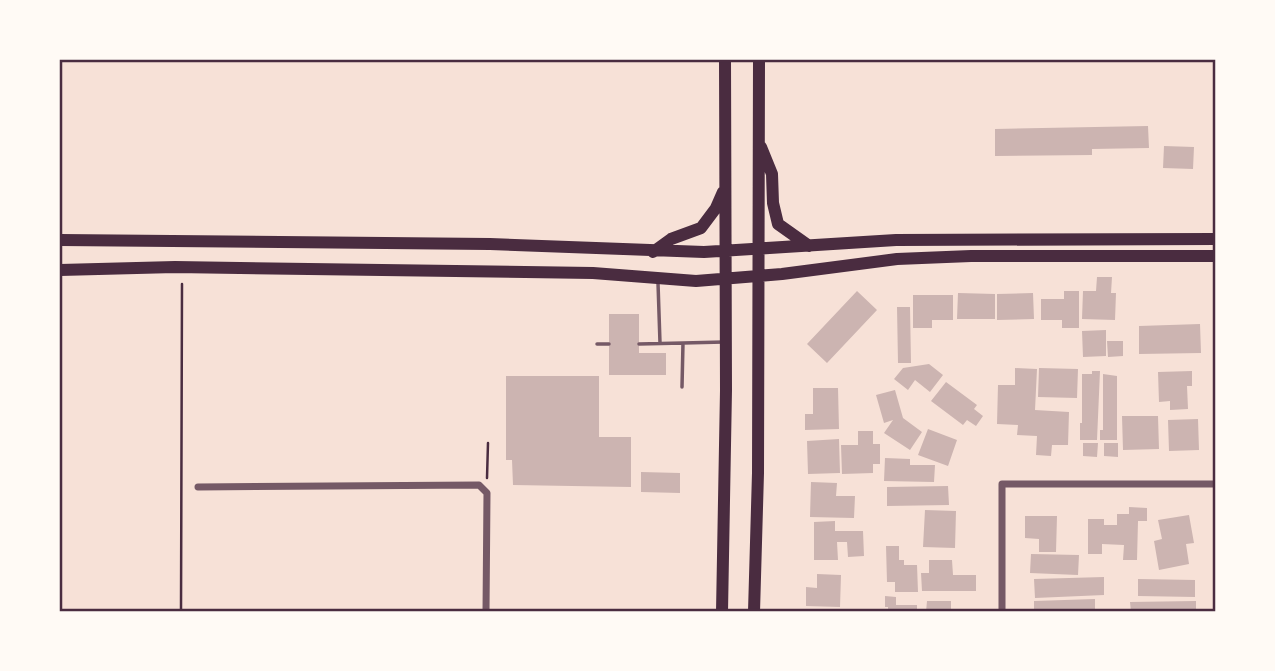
<svg xmlns="http://www.w3.org/2000/svg" width="1275" height="671" viewBox="0 0 1275 671" font-family="'Fira Sans',sans-serif">
<style>
.building{fill:#ccb4b1}
.lines{fill:none;stroke-linecap:round;stroke-linejoin:round}
.path{stroke:#4a2c40;stroke-width:2.5}
.service{stroke:#755966;stroke-width:3.5}
.minor{stroke:#755966;stroke-width:7}
.primary{stroke:#4a2c40;stroke-width:12}
.neatline{fill:none;stroke:#4a2c40;stroke-width:2.5}
</style>
<rect width="100%" height="100%" fill="#f7e1d7"/>
<path class="building" d="M1148,126L1149,148L1092,149V155L995,156V129Z
M1164,146L1194,147L1193,169L1163,168Z
M1097,277H1112L1111,293H1116L1115,320L1082,319L1083,291H1096Z
M857,291L877,310L827,363L807,344Z
M1064,291H1079V328H1062V320H1041V299H1064Z
M958,293L995,294V319H957Z
M1033,293L1034,319L997,320V294Z
M913,295H953V320H932V328H913Z
M897,307H910L911,363H898Z
M609,314H639V353H666V375H609Z
M1200,324L1201,353L1139,354V326Z
M1106,330V356L1083,357L1082,331Z
M1107,341H1123V356L1108,357Z
M929,364L943,375L930,392L915,380L908,390L894,379L903,368Z
M1015,368L1037,369L1035,410L1069,412L1068,445H1052L1051,456L1036,455L1037,436L1017,435L1018,425L997,424L998,385H1015Z
M1039,368L1078,369L1077,398L1038,397Z
M1092,371H1100L1097,440H1080V423H1082V374H1092Z
M1192,371V386H1187L1188,409L1170,410V401L1159,402L1158,372Z
M1103,374L1117,376V440H1100V430H1103Z
M506,376H599V437H631V487L513,485L512,460H506Z
M946,382L977,405L974,409L983,416L976,426L967,420L963,425L931,401Z
M813,388H838L839,429L805,430V414H813Z
M895,390L903,418L922,432L910,450L884,433L893,420L884,423L876,395Z
M1122,416H1158L1159,449L1123,450Z
M1198,419L1199,450L1169,451L1168,420Z
M928,429L957,440L948,466L918,455Z
M858,431H873V444H880V464H873V473L842,474L841,445H858Z
M839,439L840,473L808,474L807,441Z
M1083,443H1098L1097,457L1083,456Z
M1104,443H1118V457L1104,456Z
M885,458L910,459V465H935L934,482L884,481Z
M641,472L680,473V493L641,492Z
M811,482L837,483L836,496H855L854,518L810,517Z
M948,486L949,505L887,506V487Z
M1129,507L1147,508V521H1138L1137,560H1123L1124,545L1102,544V554H1088V519H1104V525H1117V514H1129Z
M925,510L956,511L955,548L923,547Z
M1189,515L1194,543L1186,544L1189,564L1159,570L1154,541L1162,539L1158,520Z
M1025,516H1057L1056,552H1039V539L1025,538Z
M835,521V531H863L864,556L848,557L847,542H837L838,560H814V522Z
M886,546H899V560H904V565H917L918,592H895V582H887Z
M1031,554L1079,555L1078,575L1030,573Z
M929,560H952L953,575H976V591H922L921,573H929Z
M817,574L841,575L840,607L806,606V587L817,588Z
M1104,577V595L1035,598L1034,579Z
M1138,579L1195,580V597L1138,596Z
M885,596L896,597V605H917V612H888V607H885Z
M1095,599V612L1034,611V601Z
M927,601H951V612H926Z
M1196,601V612H1131L1130,602Z"/>
<g class="lines">
<path class="path" d="M487,478L488,443
M181,612L182,284"/>
<path class="service" d="M658,283L660,343
M597,344H609
M639,344L683,343
M682,387L683,343L724,342"/>
<path class="minor" d="M198,487L479,485L487,493L486,612
M1002,612V484H1216"/>
<path class="primary" d="M761,147L772,174L773,203L778,224L809,246
M60,240L490,244L704,252L896,240L1216,239
M653,252L671,239L701,228L716,208L723,192
M60,270L175,267L593,273L696,281L782,274L897,259L971,256H1216
M722,612L726,390L725,60
M754,612L758,473L759,60"/>
</g>
<rect width="1275" height="671" fill="none" stroke="#fffaf5" stroke-width="122"/>
<rect x="61" y="61" width="1153" height="549" class="neatline"/>
</svg>
